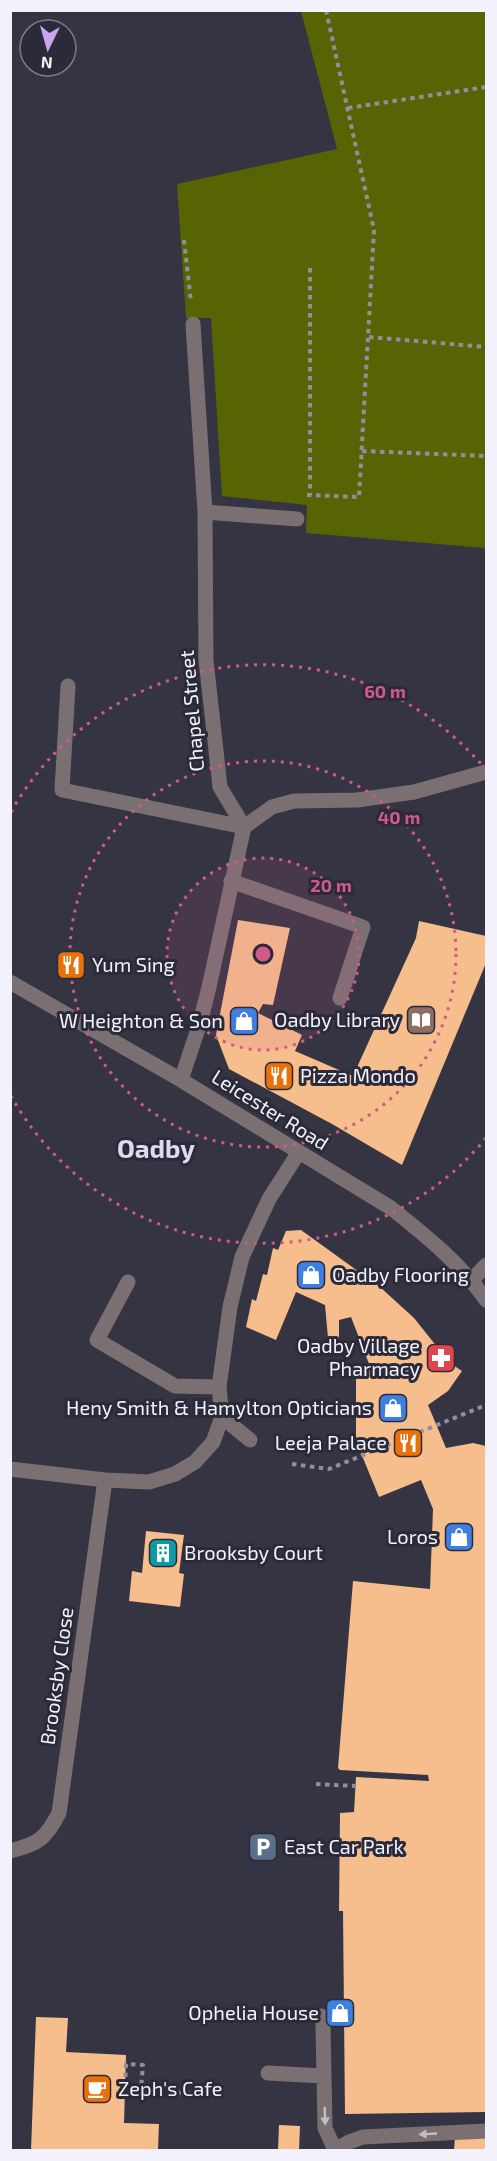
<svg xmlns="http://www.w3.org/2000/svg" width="497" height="2161" viewBox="0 0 497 2161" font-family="'Exo 2',sans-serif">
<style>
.green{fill:#586304}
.building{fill:#f6bd8d}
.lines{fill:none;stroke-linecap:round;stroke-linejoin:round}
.path{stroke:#908f9c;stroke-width:4;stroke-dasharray:4.5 4.5;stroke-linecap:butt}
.minor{stroke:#7a7071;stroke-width:15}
.oneway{fill:#c3bec4}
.ring{fill:none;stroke:#d1598b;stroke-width:3;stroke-dasharray:3 6}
.labels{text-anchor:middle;stroke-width:6;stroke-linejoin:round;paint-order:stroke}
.street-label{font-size:20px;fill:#f3f2fc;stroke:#2b2a38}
.poi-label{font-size:20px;fill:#f3f2fc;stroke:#2b2a38;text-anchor:end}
.district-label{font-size:26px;font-weight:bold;fill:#dcdcee;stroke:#2b2a38}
.centre{fill:#d1598b;stroke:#2b2a38;stroke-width:3}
.ring-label{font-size:18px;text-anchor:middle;font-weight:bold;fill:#d1598b;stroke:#2b2a38;stroke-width:6;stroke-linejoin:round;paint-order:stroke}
</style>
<rect width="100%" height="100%" fill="#353443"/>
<path class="green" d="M301,11H486V548L306,533L307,505L222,496L211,318H186L177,184L337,149Z"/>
<path class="building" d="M238,920L290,928L273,1005L263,1004L258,1013L302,1035L295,1051L353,1076L416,938L419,921L486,936V963L402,1165L332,1124L229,1069L216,1035Z
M301,1230L380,1287L414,1318L450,1363L462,1371L448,1391L428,1405L446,1448L473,1443L486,1446V2112L345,2114L343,1911H339L340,1813L354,1812L356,1777L429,1781L428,1775L340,1770L338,1768L353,1581L430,1589L433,1509L421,1480L379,1497L356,1441V1375L371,1369L351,1317L339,1320V1338H328L325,1305L296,1292L276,1340L246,1327L252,1299L256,1301L263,1274L267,1275L273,1248L278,1250L286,1231Z
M146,1531L184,1535L179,1573L184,1574L180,1607L129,1601L132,1571L142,1573Z
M36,2017L68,2018L66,2052L126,2055L124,2123L159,2124L158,2150H31Z
M279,2125L300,2126L299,2150H278Z
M455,2137H486V2150H454Z"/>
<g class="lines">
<path class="path" d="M348,108L486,87
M184,240L191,302
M310,268V495
M369,337L486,347
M362,451L486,456
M307,495L359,497L374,230L326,10
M292,1464L329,1469L486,1405
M316,1784L355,1786
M141,2089L125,2088L126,2064L143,2065L141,2089L196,2094"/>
<path class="minor" d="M205,512L297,519
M68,686L62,790L244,827L272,807L294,801L357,800L414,792L486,772
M231,881L363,927L340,998
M10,982L181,1080L391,1208C425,1235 461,1264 486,1300
M181,1080L200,1023L209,987L244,827L220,787L206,660L205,512L193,324
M471,1281L486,1265
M128,1282L97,1340L175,1386L219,1387
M222,1417L250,1440
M10,1469L105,1480L149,1482L175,1474L195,1462L213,1442L222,1417L219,1387L230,1307L242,1257L269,1199L299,1152
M10,1851C39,1844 46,1838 59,1813L105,1480
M321,2016L323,2024L325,2128L335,2150
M268,2073L323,2076
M336,2150L349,2142L363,2137L486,2131"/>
</g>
<defs><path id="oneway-solid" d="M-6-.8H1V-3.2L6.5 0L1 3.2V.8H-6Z" transform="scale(1.5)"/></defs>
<g class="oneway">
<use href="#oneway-solid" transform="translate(325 2116) rotate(88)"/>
<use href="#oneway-solid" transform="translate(428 2134) rotate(177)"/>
</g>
<circle cx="263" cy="954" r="96" fill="#d1598b" fill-opacity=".12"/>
<g class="ring">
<circle cx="263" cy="954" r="96"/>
<circle cx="263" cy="954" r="193"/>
<path d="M486 1138A289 289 0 0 1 11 1096M11 812A289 289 0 0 1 486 770"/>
</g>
<defs>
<g id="restaurant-square" transform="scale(1.5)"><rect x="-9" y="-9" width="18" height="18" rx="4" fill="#e8710a" stroke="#2b2a38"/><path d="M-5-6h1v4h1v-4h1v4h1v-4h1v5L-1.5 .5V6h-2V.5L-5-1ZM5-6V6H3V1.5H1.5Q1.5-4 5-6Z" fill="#fff"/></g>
<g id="library-square" transform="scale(1.5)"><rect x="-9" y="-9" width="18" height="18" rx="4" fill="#8d6e63" stroke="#2b2a38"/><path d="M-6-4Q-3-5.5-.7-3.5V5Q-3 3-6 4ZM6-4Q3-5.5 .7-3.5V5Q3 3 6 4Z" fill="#fff"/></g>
<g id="shop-square" transform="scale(1.5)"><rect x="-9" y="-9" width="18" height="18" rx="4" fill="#3f7fe0" stroke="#2b2a38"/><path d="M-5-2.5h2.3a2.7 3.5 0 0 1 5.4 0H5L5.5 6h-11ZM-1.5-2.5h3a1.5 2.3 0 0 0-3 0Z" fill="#fff"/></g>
<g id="pharmacy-square" transform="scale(1.5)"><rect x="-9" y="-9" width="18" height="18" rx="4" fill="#e0444e" stroke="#2b2a38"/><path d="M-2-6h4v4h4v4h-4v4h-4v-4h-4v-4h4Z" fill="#fff"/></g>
<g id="building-square" transform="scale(1.5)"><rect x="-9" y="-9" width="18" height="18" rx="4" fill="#0f9aa8" stroke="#2b2a38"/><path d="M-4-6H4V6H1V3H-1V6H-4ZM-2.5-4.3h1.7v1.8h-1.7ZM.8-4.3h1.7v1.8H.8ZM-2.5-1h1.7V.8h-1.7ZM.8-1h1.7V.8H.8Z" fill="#fff"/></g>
<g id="parking-square" transform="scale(1.5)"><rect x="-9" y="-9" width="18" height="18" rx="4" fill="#5c6f8a" stroke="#2b2a38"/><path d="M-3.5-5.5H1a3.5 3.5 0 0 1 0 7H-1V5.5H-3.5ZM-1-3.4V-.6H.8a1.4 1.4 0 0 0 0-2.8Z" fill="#fff"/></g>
<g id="cafe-square" transform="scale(1.5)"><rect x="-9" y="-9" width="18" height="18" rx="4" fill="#e8710a" stroke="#2b2a38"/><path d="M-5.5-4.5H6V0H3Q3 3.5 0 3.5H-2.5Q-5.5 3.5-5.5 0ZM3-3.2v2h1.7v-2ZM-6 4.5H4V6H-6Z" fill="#fff"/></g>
</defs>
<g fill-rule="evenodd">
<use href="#restaurant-square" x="71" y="965"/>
<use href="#library-square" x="421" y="1020"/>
<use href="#shop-square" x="244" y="1021"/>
<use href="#restaurant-square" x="279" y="1076"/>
<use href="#shop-square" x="311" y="1275"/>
<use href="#pharmacy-square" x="441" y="1358"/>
<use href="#shop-square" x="393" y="1408"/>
<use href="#restaurant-square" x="408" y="1443"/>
<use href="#shop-square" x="459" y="1537"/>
<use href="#building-square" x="163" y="1553"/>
<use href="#parking-square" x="263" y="1847"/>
<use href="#shop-square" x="340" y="2013"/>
<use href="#cafe-square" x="97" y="2089"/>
</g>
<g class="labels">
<g class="street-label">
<text transform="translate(192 711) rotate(-95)" y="7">Chapel Street</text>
<text transform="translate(270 1110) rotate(32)" y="7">Leicester Road</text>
<text transform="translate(57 1676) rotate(-82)" y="7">Brooksby Close</text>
</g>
<g class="poi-label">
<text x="92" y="972" text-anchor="start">Yum Sing</text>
<text x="400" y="1027">Oadby Library</text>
<text x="223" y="1028">W Heighton &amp; Son</text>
<text x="300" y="1083" text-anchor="start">Pizza Mondo</text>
<text x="332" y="1282" text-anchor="start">Oadby Flooring</text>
<text x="420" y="1353">Oadby Village<tspan x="420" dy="23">Pharmacy</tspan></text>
<text x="372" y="1415">Heny Smith &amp; Hamylton Opticians</text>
<text x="387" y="1450">Leeja Palace</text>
<text x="438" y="1544">Loros</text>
<text x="184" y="1560" text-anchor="start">Brooksby Court</text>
<text x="284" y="1854" text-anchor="start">East Car Park</text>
<text x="319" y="2020">Ophelia House</text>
<text x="118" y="2096" text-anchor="start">Zeph's Cafe</text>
</g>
<g class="district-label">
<text x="156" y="1158">Oadby</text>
</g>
</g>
<circle cx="263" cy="954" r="9" class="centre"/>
<g class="ring-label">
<text x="385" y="698">60 m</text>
<text x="399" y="824">40 m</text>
<text x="331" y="892">20 m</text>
</g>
<rect width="497" height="2161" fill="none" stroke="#f3f2fc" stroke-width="24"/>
<g transform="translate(48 48) rotate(185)"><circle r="28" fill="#2b2a38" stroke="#7b7a86" stroke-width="1.5"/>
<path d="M0-4.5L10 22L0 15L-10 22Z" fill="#c8a5ef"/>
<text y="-9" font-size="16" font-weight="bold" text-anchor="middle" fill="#f3f2fc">N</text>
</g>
</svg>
